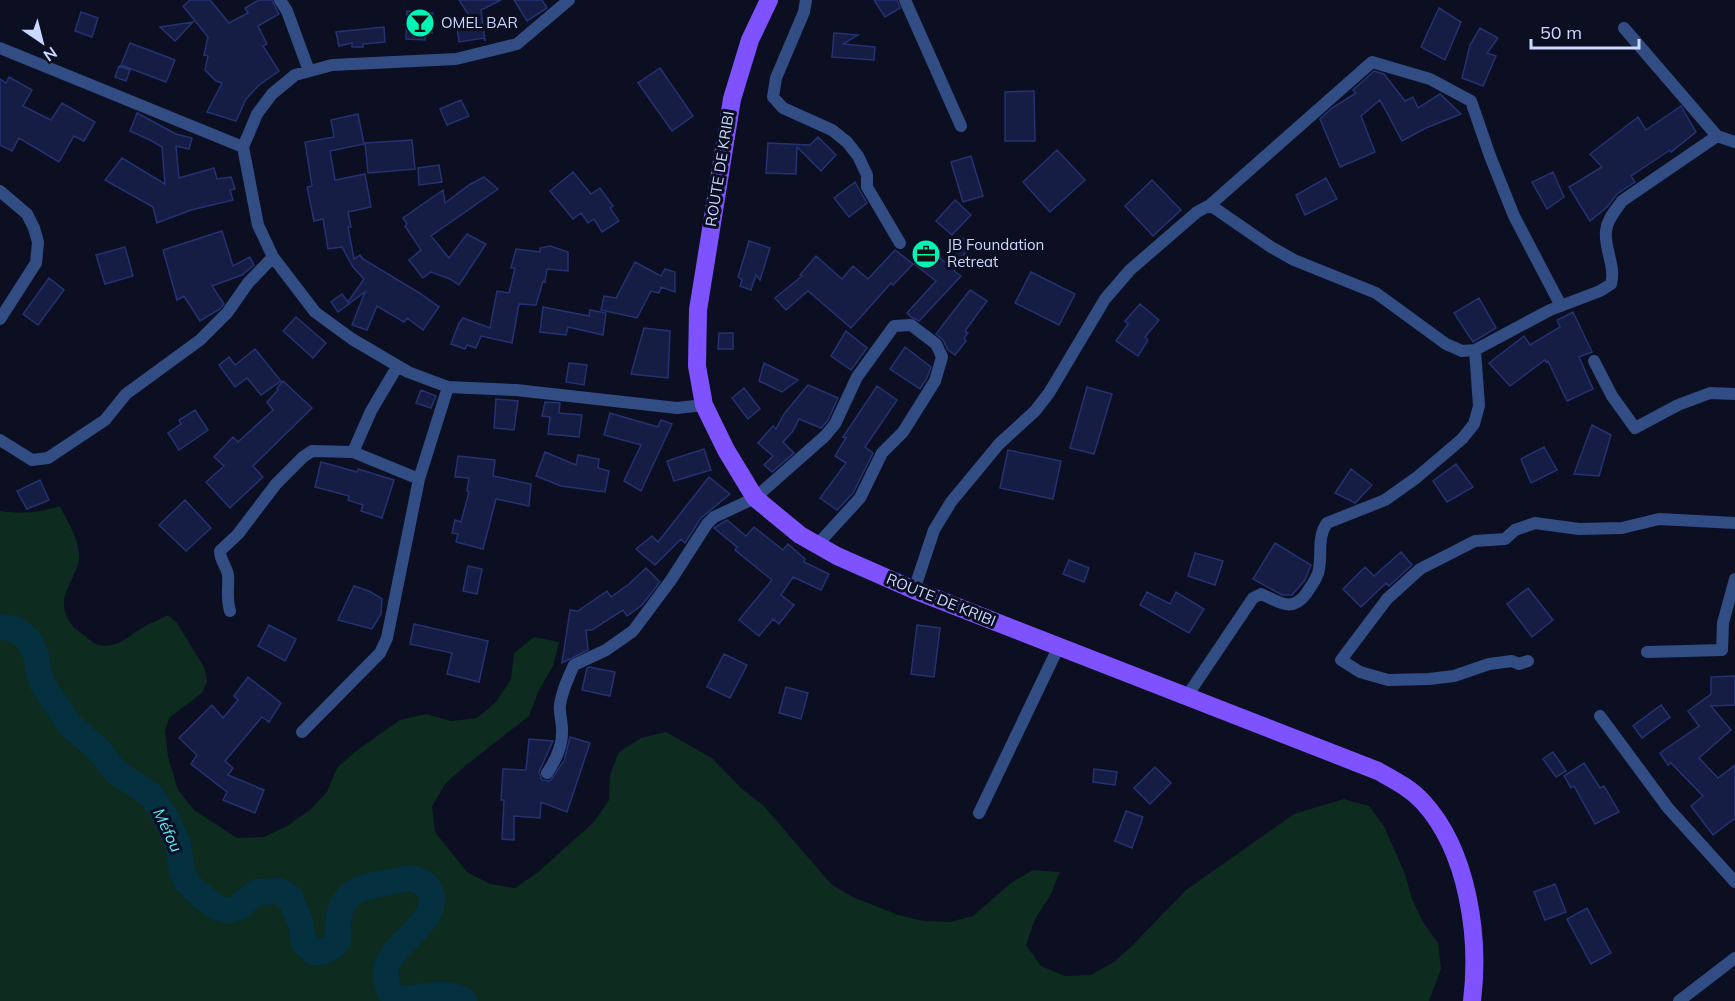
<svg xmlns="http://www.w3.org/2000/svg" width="1735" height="1001" viewBox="0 0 1735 1001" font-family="Mulish,sans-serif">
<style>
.green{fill:#0d2b1f}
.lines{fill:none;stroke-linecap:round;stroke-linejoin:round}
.river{stroke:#053040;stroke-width:26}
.building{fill:#151d44;stroke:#253272;stroke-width:1.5}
.minor{stroke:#314d84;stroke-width:12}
.tertiary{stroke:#314d84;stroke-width:12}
.primary{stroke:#7e52ff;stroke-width:18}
.labels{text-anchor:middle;stroke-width:6;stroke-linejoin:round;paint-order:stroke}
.poi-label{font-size:15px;fill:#cbd8ff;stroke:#0b0f21;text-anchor:start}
.street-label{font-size:15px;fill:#cbd8ff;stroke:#0b0f21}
.water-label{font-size:16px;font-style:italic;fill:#59efff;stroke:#0b0f21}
</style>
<rect width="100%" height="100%" fill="#0b0f21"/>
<path class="green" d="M60,506C67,521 78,537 79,553C80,573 63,587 64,606C65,618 72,627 81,633C86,636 91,642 96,644C115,652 132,633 147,625C153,622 161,619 168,615L177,623L204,667L207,681L202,693L169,718L165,731L168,756L178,790L194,810L237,838L264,837L287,826L310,810L327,792L337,768L356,751L400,720L426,714L451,721L477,718L496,702L511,679L514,653L534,637L559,642L553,666L539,690L529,716L465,766L446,783L432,806L435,832L467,872L490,884L515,888L537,873L594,822L609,800L610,775L619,752L641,738L666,732L712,758L742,789L763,805L831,884L853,897L898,915L923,921L949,922L973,916L1011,883L1033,870L1060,872L1050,896L1035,919L1026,945L1041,966L1065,976L1091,975L1114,962L1132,946L1186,890L1294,814L1344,799L1369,806L1384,826L1405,874L1412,899L1423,922L1438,943L1441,969L1429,1001H0V511C21,514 40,513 60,506Z"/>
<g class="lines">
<path class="river" d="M0,627L15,629L29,640L36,655L41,682L70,725L98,749L116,772L151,795L165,816L178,844L182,871L186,881L198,893L216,907L228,911L237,908L257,892L279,891L290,897L300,922L304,943L314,952C325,953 331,949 338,941C334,884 364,888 409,878C417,879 425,882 429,889C444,916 400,939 390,959C382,973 386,986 394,998C417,1001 441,987 464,1001"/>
</g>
<path class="building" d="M190,0H210L229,23L248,13L245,8L259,0H272L279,14L258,26L267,44L263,46L279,71L259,85L246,99L236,121L207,112L222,83L216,81L205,70L208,56L204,55L208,37L183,6Z
M459,0H501L481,10L485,41L484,38L459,42L456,19L470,17Z
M514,0H542L547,8L527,21Z
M874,0H897L900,8L885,17Z
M1439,8L1461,22L1445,60L1421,47Z
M407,11L433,13L432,33H425V40L406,39Z
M81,12L98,18L92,37L75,31Z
M193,22L175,41L160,27Z
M384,27L385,42L363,44V47H352V43L339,46L336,32Z
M1480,28L1498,38L1487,53L1496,56L1483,86L1462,78L1470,45Z
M834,33L858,35L843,44L875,47L874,60L832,57Z
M130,43L175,60L166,82L121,65Z
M119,66L130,70L126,81L115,77Z
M660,68L693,116L672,131L638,83Z
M1374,71L1384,74L1405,101L1413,97L1418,108L1440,94L1461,114L1426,128L1402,141L1380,100L1361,116L1375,152L1340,167L1320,119L1332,108L1356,93L1353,90Z
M9,77L32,90L23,106L51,120L62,103L95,122L84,141L74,136L59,162L19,138L12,151L0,145V79L6,83Z
M1034,91L1035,141H1005V92Z
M461,100L469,116L447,125L440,109Z
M1681,106L1696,132L1671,152L1670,150L1631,176L1635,182L1617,194L1607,207L1590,221L1569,187L1602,167L1590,154L1638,117L1646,130Z
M137,113L176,134L192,138L189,149L176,146L179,178L214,168L217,179L231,177L235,189L230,190L233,200L191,210L157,223L153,207L105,180L122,158L165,184L162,147L152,141L130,131Z
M358,114L364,144L330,151L335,180L365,174L371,207L348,212L351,227H348L354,259L360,255L363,259L421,294L439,307L423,330L407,318L404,322L377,306L367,330L352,325L365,292L338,312L331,302L342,294L348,302L364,279L353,267L342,247L328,249L323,219L314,221L307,187L312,186L305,142L334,137L331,120Z
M818,137L836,155L821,171L797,147L796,174L766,173L768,143L810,145Z
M412,140L415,169L368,173L365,143Z
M1057,150L1085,180L1050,212L1023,182Z
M971,156L983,196L963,202L951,162Z
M439,165L442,182L419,185L418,168Z
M573,172L591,194L600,188L613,206L610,208L619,221L602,232L594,219L588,223L581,213L573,219L550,191Z
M1553,172L1564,197L1547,209L1532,182Z
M484,177L498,189L431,236L449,258L467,234L486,244L459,285L450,279L431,272L423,278L409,260L421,250L405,226L407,224L403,218L443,190L445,203L469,185Z
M1326,178L1337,199L1305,215L1296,195Z
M1152,180L1181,210L1153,236L1125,206Z
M855,182L867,203L849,217L834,198Z
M955,200L971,215L952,235L936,221Z
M222,231L233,266L250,257L254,265L242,275L212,286L224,304L220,309L200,321L184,296L177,300L163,250Z
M960,237L971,243L954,271L961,276L919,321L911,317L907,313L936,281L914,264L927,248L945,262Z
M749,241L770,248L760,280L756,275L751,290L740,286L742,280L738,277Z
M550,246L568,252V271L547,269L545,282L543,281L536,305L519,304L512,343L481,336L476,348L467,345L465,349L451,344L459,323L463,318L490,328L497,291L509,293L515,268H511L516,249L540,252V248Z
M125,247L133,276L105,284L96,255Z
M895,250L913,264L893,285L891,283L851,328L808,291L786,310L775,298L802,276L800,275L816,256L842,279L853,266L868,279Z
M635,262L661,276L665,269L675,272V292L661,287L659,293L651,291L637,318L601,310L604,296L616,298Z
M1031,272L1075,294L1059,325L1015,303Z
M49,278L64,290L38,325L23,314Z
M970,290L987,301L965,331L968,333L964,338L966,341L955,355L948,350L943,340L936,334Z
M1479,298L1496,328L1473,342L1454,313Z
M1140,304L1159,320L1145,337L1148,340L1138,356L1116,341L1128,324L1125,321Z
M543,307L589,316L590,310L606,313L603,335L568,327L566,335L540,332Z
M1573,312L1592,352L1579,357L1593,389L1567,401L1548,361L1546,362L1545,360L1510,386L1489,363L1524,336L1530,345L1560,327L1557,320Z
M296,317L326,343L313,358L283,331Z
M644,328L670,331L668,378L631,374Z
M846,331L867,348L851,370L831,356Z
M719,333H733V349H718Z
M905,347L931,367L927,378L920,389L890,369Z
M255,349L281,381L261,395L247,378L235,387L219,365L229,357L235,365Z
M569,363L587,365L584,385L566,382Z
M764,363L798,380L782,392L759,381Z
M283,381L312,408L253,466L263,477L230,508L206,482L224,466L214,457L233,437L238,442L273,410L267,402L278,390L277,388Z
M808,385L838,398L828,420L821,428L799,419L793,431L783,442L794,453L772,472L764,465L773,456L758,443L773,426L776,429L784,414Z
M877,386L897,400L865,447L873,453L853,493L837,510L820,498L846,463L835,456L846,438L843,437Z
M1087,387L1112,394L1094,454L1070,448Z
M744,388L760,409L748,419L732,398Z
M421,390L436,396L431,408L416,403Z
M496,399L518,401L514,430L494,428Z
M545,402L560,403L559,413L582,415L579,437L548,434L550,417L542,416Z
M195,410L208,430L179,450L168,433L181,424L179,420Z
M610,413L658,427L661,420L672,424L641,491L624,481L641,445L604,435Z
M1592,425L1611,435L1599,476L1574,474Z
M1544,447L1557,470L1531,483L1521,459Z
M704,449L711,470L674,481L667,461Z
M1008,450L1061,461L1053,499L1000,488Z
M545,452L576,465L578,455L599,459L598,468L609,471L605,492L561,486L536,476Z
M458,456L495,460L493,476L531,484L529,506L496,499L483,549L456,542L458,534L452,533L455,520L461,522L469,492L467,491L469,478L455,477Z
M321,462L357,472L358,469L394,480L382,518L361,511L363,505L348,500L349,496L315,487Z
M1456,464L1473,487L1447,502L1433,481Z
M1351,469L1372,485L1355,503L1335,493Z
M709,477L730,494L701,518L685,543L681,539L655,565L636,549L652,536L658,542Z
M40,480L49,500L27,509L17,491Z
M185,500L211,528L186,551L159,525Z
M727,520L746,536L754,527L783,550L788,544L805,559L804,562L829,574L821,590L793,577L781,595L794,605L779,624L773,619L759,636L739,620L772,580L735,550L737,547L714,528Z
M1275,543L1311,565L1305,580L1292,595H1282L1253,579Z
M1401,552L1412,565L1389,586L1386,583L1361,607L1343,589L1365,567L1374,576Z
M1195,553L1223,561L1215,585L1188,576Z
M1069,560L1089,568L1084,582L1063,574Z
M468,566L482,569L477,594L463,591Z
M646,568L660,582L642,605L627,616L623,610L592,630H586L588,650L562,663L570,610L578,611L607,591L611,597L629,584Z
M354,586L369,591L382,599L381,614L372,629L338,620Z
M1528,588L1553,620L1532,637L1507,604Z
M1147,592L1170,604L1176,592L1204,609L1189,633L1140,605Z
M414,624L488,641L479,682L447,674L452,653L410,644Z
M269,625L296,639L285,661L258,646Z
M917,625L940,628L934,677L911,674Z
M724,654L747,665L730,698L707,687Z
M589,667L615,672L610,696L582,690L587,668Z
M1735,676V705L1711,706L1731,730L1699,758L1718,778L1735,765V818L1713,835L1691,806L1703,796L1671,763L1668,765L1660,753L1699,726L1688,711L1711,694V677Z
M248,677L281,703L269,722L262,717L225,761L233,768L228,775L264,790L255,813L223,800L227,792L191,764L197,755L179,738L212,705L223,718L238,700L234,696Z
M786,687L808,693L801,719L779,713Z
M1661,705L1670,717L1642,738L1633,726Z
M570,737L590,743L567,812L541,802L540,818L514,816V840L502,839L504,800H501L503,769L526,770L529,739L553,741L539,772L542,780L550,781L564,761Z
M1553,752L1566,771L1556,777L1543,759Z
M1584,763L1600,788L1604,786L1619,812L1595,824L1574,786L1571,788L1564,776Z
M1155,767L1171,783L1150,804L1134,788Z
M1094,769L1117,772L1115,785L1093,782Z
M1126,811L1143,817L1132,848L1115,841Z
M1555,884L1566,912L1545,920L1534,892Z
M1587,908L1611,953L1591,964L1567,919Z"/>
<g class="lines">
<path class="minor" d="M280,0L287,11L309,71
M569,0L517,44L456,59L332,65L295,75L272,94L257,114L243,147L258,225L273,257L315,312L352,339L408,372L448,387L516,390L677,408L704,405
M806,0L804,12L776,78L773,97L783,108L832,130L847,142L858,156L867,175V187L900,243
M905,0L961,126
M1624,28L1717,136L1735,142
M0,48L243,147
M0,191L27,214L34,228L38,242L36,263L0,319
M1210,205L1372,62L1430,79L1471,101L1490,156L1514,216L1561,306
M1594,361L1612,396L1635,428L1678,405L1710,393L1735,394
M0,440L32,460L48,458L105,420L126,394L200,340L227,313L248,283L273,257
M353,452L371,411L397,367
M914,590L934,530L951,502L999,444L1035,411L1049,393L1105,299L1130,270L1197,212L1210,205L1271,247L1294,260L1376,293L1446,344L1462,351L1475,350L1550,310L1600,291L1611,284C1616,266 1604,249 1606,231C1607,219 1616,210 1622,201L1717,136
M230,611C226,597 229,588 228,575C227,567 220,561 220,551L238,534L276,484L303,457L312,451L353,452L419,479
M1647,652L1722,650L1723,623L1735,579
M1528,661L1519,664L1512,661L1489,664L1454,676L1429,679L1388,680L1360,672L1341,660L1387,599L1420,569L1475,541L1505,539L1515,530L1535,523L1579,529L1622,528L1659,519L1735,523
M1187,696L1253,598L1261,594C1280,602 1291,613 1306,594C1311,586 1318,578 1319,569C1322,553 1317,537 1327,523L1385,500L1416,478L1462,439L1474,424L1479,406L1475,350
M1600,716L1668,808L1735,882
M302,732L380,653L387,638L419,479L448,387
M547,773C556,760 563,745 562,729C562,721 559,713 560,705C562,691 568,678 574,665L606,650L633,631L671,580L707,524L714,517L755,498L825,436L835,424L857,377L894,326L911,325L936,344L942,357L935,381L903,432L882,453L860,498L817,545
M979,813L1059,646"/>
<path class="tertiary" d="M1679,1001L1735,958"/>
<path class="primary" d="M769,0L750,40L732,99L698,310L697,366L704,405L726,450L755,498L800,535L837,556L914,590L1378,771C1394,780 1410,788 1423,802C1468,851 1480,937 1472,1001"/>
</g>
<defs>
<g id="bar-disc" transform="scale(1.5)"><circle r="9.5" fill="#00f6b4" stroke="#0b0f21"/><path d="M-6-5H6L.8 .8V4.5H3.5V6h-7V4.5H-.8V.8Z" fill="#111"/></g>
<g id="office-disc" transform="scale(1.5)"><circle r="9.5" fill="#00f6b4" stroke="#0b0f21"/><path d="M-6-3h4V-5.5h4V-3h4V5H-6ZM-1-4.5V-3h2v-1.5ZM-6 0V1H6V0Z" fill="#111"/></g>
</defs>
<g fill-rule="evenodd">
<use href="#bar-disc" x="420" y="23"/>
<use href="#office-disc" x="926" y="254"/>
</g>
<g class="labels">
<g class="poi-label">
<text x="441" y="28">OMEL BAR</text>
<text x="947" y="250">JB Foundation<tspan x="947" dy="17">Retreat</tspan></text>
</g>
<g class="street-label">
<text transform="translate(720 169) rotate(-81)" y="5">ROUTE DE KRIBI</text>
<text transform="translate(941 600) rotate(22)" y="5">ROUTE DE KRIBI</text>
</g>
<g class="water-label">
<text transform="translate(168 830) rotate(65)" y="6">Méfou</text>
</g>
</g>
<g transform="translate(42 42) rotate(145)" stroke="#0b0f21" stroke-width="4.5" paint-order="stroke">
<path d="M0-4.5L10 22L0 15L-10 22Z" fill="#cbd8ff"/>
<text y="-9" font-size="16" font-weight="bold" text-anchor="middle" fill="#cbd8ff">N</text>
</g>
<path d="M1531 39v9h108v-9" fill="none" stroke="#cbd8ff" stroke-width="3"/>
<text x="1540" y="39" font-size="18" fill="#cbd8ff" stroke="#0b0f21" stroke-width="4.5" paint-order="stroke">50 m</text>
</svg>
